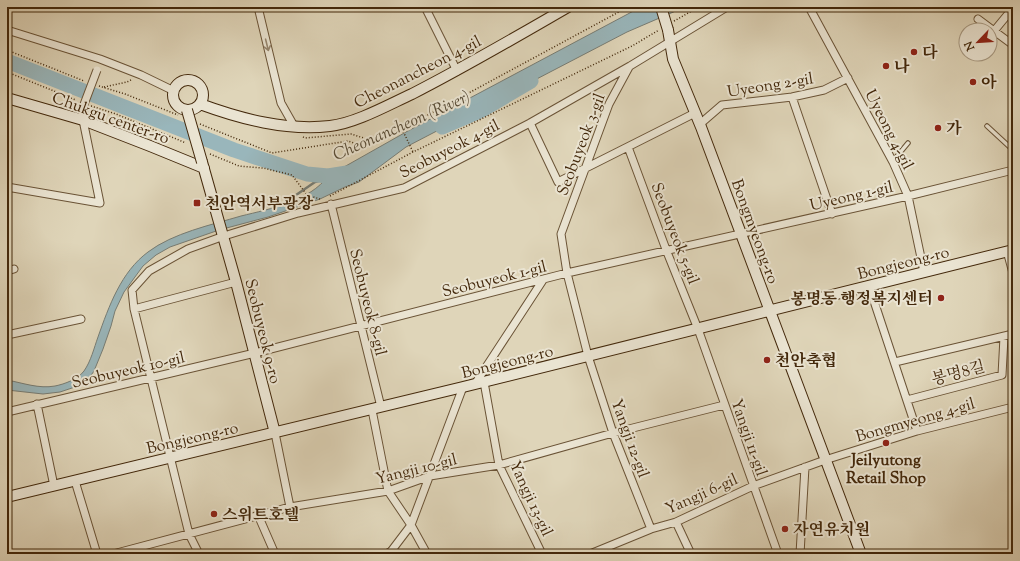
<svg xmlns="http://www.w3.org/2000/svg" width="1020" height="561" viewBox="0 0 1020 561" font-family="'Sorts Mill Goudy','Noto Serif KR',serif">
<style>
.water{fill:#99b6bb;stroke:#777d75}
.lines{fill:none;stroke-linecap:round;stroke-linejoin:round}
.stream{stroke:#777d75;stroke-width:2.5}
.river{stroke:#99b6bb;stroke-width:15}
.lane-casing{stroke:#6a5336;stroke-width:5.5}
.street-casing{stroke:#6a5336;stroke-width:9}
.secondary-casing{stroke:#43280b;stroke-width:12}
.path{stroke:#43280b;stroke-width:1.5;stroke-dasharray:1 2;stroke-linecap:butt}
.lane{stroke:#eae4d2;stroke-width:3.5}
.street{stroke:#eae4d2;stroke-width:7}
.secondary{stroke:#eae4d2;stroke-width:10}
.street-bridge-casing{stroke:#6a5336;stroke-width:9;stroke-linecap:butt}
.secondary-bridge-casing{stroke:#43280b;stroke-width:12;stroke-linecap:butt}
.street-bridge{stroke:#eae4d2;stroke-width:7}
.secondary-bridge{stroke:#eae4d2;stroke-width:10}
.oneway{stroke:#96866e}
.poi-dot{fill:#8f2418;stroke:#eae4d2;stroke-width:1.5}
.labels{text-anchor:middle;stroke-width:4;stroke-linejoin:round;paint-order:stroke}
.poi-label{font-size:16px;font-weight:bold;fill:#43280b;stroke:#eae4d2;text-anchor:start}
.street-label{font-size:16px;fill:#43280b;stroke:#eae4d2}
.water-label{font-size:17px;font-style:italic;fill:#584c37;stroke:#eae4d2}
</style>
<rect width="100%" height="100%" fill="#dfd5b9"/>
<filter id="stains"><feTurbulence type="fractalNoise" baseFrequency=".005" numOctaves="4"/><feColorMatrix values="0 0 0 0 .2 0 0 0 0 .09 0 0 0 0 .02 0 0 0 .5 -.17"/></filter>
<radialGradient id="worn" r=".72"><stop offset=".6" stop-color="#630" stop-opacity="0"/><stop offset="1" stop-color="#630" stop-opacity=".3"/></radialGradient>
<path class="water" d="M641,7H685L627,32L406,147L359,182L345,187L320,199L268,217L219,230L170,247L156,255L143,266L124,292L115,311L111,326L103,349L94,371L87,381L75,387L60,392L43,394L7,390V380C23,383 39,389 55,386C65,384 78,379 84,371C91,361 94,348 98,337C109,306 121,272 148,252C173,233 211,225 241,216C270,209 310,201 328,176L406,132Z"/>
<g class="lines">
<path class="stream" d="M280,206L315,182L329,178"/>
<path class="river" d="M7,61L234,150L307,174L328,176L347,173
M442,127L482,110L531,81"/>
<g class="lane-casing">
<path id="lane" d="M987,126L1013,150
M893,161L908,143
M382,554L390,550"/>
</g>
<g class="street-casing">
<path id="street" d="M258,7L281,103L294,126
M425,7L457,71
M809,7L893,162L908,196L924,272
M978,19L1013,45
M7,30L100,59L141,75L174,91
M994,31L1013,8
M629,67L609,104L561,234L567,273L588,356L613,433L651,529
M792,97L832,214
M530,123L558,182L695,113
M700,124L722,105L792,97L824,90L848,78
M628,147L667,252L698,329L778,554
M7,187L100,203L83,120V107
M331,204L381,407
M1007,251L1013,273
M7,271L14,269
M869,286L917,431
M134,309L236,282
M7,335L81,319
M895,362L1013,334
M484,382L499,465L542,554
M475,384L543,280
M907,400L1002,375L1004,337
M37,404L54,486
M372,410L388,491L411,525L427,554
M7,412L255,353L567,273L908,196L1013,170
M275,433L290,507
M75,481L97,554
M258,515L275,554
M676,522L691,554
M113,554L290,507L388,491L430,476L499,465L613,433L724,405
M199,554L189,534L134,309L132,290L149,271L188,249L224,236L298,213L404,188L530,123L630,66L727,7
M389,554L411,525L463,387
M590,554L651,529L676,522L753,486L825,460L917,431L1013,407
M800,554L805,467"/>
</g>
<g class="secondary-casing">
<path id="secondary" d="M668,30L673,59L701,127L861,554
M173 95a15 15 0 1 1 30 0a15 15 0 1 1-30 0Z
M7,98L83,120L150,146L204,168
M200,104C241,119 286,131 330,126C356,123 388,105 412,94C465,67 516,37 568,7
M202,162L236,282L275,433
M7,497L463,387L1013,250"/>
</g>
<path class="path" d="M674,21L699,7
M7,50L84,81
M7,72L76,100
M99,86L125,94L178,115
M104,87L127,82L131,80
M91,106L116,114L186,143
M200,124L272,153L348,141L366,147L374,141L402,129L628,7
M127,126L151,130
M402,129L413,152
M303,137L305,138L351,134L373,141
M210,154L239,166L263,168L292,175L307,195L320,199
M330,196L413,152L632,46L659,30"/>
<use href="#lane" class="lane"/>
<use href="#street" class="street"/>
<use href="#secondary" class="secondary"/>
<g class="street-bridge-casing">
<path id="street-bridge" d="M83,107L97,70"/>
</g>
<g class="secondary-bridge-casing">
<path id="secondary-bridge" d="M661,7L668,30
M187,110L202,162"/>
</g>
<use href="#street-bridge" class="street-bridge"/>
<use href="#secondary-bridge" class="secondary-bridge"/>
</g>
<defs><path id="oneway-shaft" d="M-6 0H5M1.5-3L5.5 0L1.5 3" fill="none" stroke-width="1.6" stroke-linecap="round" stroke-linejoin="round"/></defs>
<use class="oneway" href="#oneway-shaft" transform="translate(267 45) rotate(76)"/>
<g class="poi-dot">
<circle cx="914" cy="52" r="4"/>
<circle cx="886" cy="66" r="4"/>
<circle cx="973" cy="82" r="4"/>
<circle cx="938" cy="128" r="4"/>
<rect x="193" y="199" width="8" height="8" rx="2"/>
<circle cx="941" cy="298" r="4"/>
<circle cx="767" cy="360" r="4"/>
<circle cx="886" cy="443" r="4"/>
<circle cx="214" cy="514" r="4"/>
<circle cx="785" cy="529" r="4"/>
</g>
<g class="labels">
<g class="poi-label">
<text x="922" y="58">다</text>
<text x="894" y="72">나</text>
<text x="981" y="88">아</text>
<text x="946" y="134">가</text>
<text x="205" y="209">천안역서부광장</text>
<text x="933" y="304" text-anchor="end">봉명동 행정복지센터</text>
<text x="775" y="366">천안축협</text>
<text x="886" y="465" text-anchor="middle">Jeilyutong<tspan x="886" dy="18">Retail Shop</tspan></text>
<text x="222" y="520">스위트호텔</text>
<text x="793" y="535">자연유치원</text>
</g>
<g class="street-label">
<text transform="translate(417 71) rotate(-27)" y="6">Cheonancheon 4-gil</text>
<text transform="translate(770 84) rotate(-9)" y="6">Uyeong 2-gil</text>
<text transform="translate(111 117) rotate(20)" y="6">Chukgu center-ro</text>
<text transform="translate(890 129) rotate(63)" y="6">Uyeong 4-gil</text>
<text transform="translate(580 144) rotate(-69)" y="6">Seobuyeok 3-gil</text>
<text transform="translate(449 148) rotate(-27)" y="6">Seobuyeok 4-gil</text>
<text transform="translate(851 195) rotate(-13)" y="6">Uyeong 1-gil</text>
<text transform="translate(756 231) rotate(70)" y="6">Bongmyeong-ro</text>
<text transform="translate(676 233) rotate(69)" y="6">Seobuyeok 5-gil</text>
<text transform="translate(903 262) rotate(-14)" y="6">Bongjeong-ro</text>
<text transform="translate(494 278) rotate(-14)" y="6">Seobuyeok 1-gil</text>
<text transform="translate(369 302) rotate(76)" y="6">Seobuyeok 8-gil</text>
<text transform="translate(264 331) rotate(76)" y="6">Seobuyeok 9-ro</text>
<text transform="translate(507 361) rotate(-14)" y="6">Bongjeong-ro</text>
<text transform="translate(128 369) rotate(-13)" y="6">Seobuyeok 10-gil</text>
<text transform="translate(958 372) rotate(-15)" y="6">봉명8길</text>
<text transform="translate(915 419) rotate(-16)" y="6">Bongmyeong 4-gil</text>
<text transform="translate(192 437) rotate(-13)" y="6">Bongjeong-ro</text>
<text transform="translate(750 437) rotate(71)" y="6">Yangji 11-gil</text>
<text transform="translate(631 438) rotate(70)" y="6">Yangji 12-gil</text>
<text transform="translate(416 468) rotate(-14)" y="6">Yangji 10-gil</text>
<text transform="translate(701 493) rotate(-24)" y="6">Yangji 6-gil</text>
<text transform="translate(532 498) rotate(65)" y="6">Yangji 13-gil</text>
</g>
<g class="water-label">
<text transform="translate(401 125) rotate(-24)" y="6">Cheonancheon (River)</text>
</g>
</g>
<rect width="1020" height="561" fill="none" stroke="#dfd5b9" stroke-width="24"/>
<rect x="8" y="8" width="1004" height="545" fill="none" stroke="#43280b" stroke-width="2"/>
<rect x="12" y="12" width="996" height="537" fill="none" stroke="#43280b"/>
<g transform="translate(978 42) rotate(245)"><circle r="19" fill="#eae4d2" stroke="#a79982"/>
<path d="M0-3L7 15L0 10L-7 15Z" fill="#8f2418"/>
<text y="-6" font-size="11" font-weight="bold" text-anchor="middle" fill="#43280b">N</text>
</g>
<rect width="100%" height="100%" filter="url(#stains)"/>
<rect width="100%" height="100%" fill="url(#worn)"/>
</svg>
